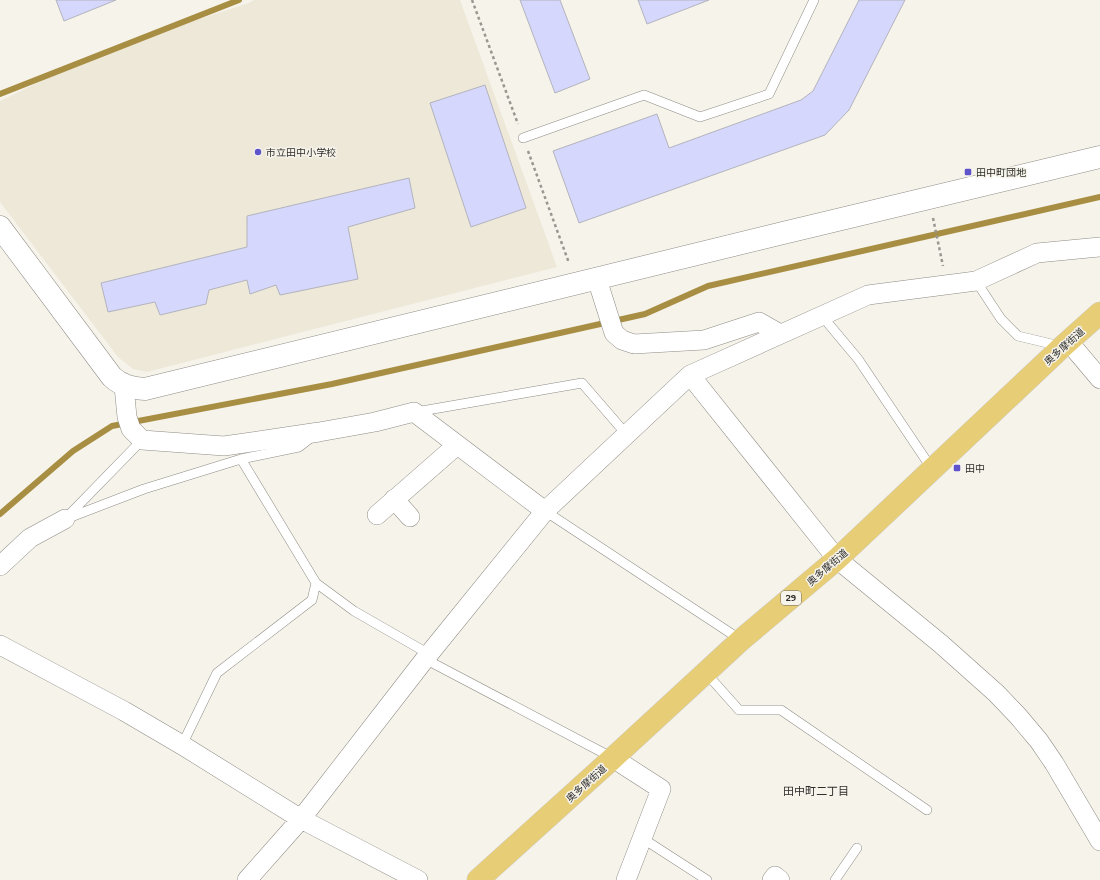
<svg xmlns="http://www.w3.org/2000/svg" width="1100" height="880" viewBox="0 0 1100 880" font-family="Bitter,'Noto Sans JP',serif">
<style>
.built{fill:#eee8d9}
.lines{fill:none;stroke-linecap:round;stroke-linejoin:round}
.stream{stroke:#a88e43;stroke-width:6}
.building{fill:#d5d7fd;stroke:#b3b3bc}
.lane-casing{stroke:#8f8c85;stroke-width:10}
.street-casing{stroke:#8f8c85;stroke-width:20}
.secondary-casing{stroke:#8f8c85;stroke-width:23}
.primary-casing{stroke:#d1d1d0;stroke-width:23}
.path{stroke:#999791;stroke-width:2.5;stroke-dasharray:3 3;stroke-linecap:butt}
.lane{stroke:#fff;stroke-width:9}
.street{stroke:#fff;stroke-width:19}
.secondary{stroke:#fff;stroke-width:22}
.primary{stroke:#e7cd76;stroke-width:22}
.poi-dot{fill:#5f53cb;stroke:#f6f3eb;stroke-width:1.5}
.labels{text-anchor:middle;stroke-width:3;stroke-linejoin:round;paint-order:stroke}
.shield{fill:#f6f3eb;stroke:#6a6864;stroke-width:1}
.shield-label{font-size:9px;font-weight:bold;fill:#2e2d2a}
.poi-label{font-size:10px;fill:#2e2d2a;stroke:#f6f3eb;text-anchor:start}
.street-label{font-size:10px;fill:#2e2d2a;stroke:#f6f3eb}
.neighbourhood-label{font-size:11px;fill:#2e2d2a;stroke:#f6f3eb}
</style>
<rect width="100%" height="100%" fill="#f6f3eb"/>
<path class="built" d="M254,0H460L557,267L147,372L133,369L118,357L0,202V101L107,49L249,3Z"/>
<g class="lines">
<path class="stream" d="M0,94L239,0
M0,514L73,451L112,426L332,384L645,314L708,286L1100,197"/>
</g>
<path class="building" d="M56,0H116L64,21Z
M520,0H560L590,79L555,93Z
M638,0H709L647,24Z
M859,0H905L849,110L825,135L579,223L553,151L657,114L669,148L801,100L813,91Z
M485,85L526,208L471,227L430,103Z
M409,178L415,208L348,227L358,279L280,295L276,285L250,294L247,280L209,290L206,304L160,315L155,302L108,312L101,283L247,247V216Z"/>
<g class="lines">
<g class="lane-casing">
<path id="lane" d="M523,138L644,95L700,117L769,94L814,0
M976,281L1001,319L1018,336L1060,346
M822,316L858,359L932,469
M416,412L582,383L627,435
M545,511L741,640
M66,518L142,440
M63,520L144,489L241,459L299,447L312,437
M316,583L354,611L429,654
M425,659L613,758
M706,673L739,710H781L927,810
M182,745L217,673L312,600L316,583L241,459
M642,838L707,880
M835,880L857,848"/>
</g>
<g class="street-casing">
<path id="street" d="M597,279L614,333L622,340L634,344L704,340L759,322L780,334
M1068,341L1100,379
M690,375L837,559L941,644L996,693L1018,716L1039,741L1054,763L1100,841
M124,386L127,417L131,429L142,440L224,446L319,432L375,422L414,412L545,511
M394,499L410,517
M377,515L457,445
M0,566L30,538L65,519
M0,645L124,711L182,745L301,819L418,880
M613,758L661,789L626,880
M247,880L301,819L425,659L545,511L690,375L868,295L976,281L1037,253L1100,247
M772,880L775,876L780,880"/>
</g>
<g class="secondary-casing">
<path id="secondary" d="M0,227L112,377C122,386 132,388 145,389L783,233L1100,157"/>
</g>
<g class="primary-casing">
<path id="primary" d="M478,880L613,758L741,640L837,559L1062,347L1100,313"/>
</g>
<path class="path" d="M472,0L518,124
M528,151L569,263
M933,218L943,266"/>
<use href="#lane" class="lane"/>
<use href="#street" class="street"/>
<use href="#secondary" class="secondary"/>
<use href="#primary" class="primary"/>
</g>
<g class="poi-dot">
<circle cx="258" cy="152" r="4"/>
<rect x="964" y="168" width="8" height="8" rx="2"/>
<rect x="953" y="464" width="8" height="8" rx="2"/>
</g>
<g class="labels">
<rect class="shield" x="781" y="591" width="20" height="14" rx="3"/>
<g class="shield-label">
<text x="791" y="601">29</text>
</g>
<g class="poi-label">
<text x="266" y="156">市立田中小学校</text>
<text x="976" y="176">田中町団地</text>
<text x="965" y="472">田中</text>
</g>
<g class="street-label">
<text transform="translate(1064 346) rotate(-42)" y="4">奥多摩街道</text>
<text transform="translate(827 567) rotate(-41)" y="4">奥多摩街道</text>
<text transform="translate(586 783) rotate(-42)" y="4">奥多摩街道</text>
</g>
<g class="neighbourhood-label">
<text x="816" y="795">田中町二丁目</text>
</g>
</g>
</svg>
